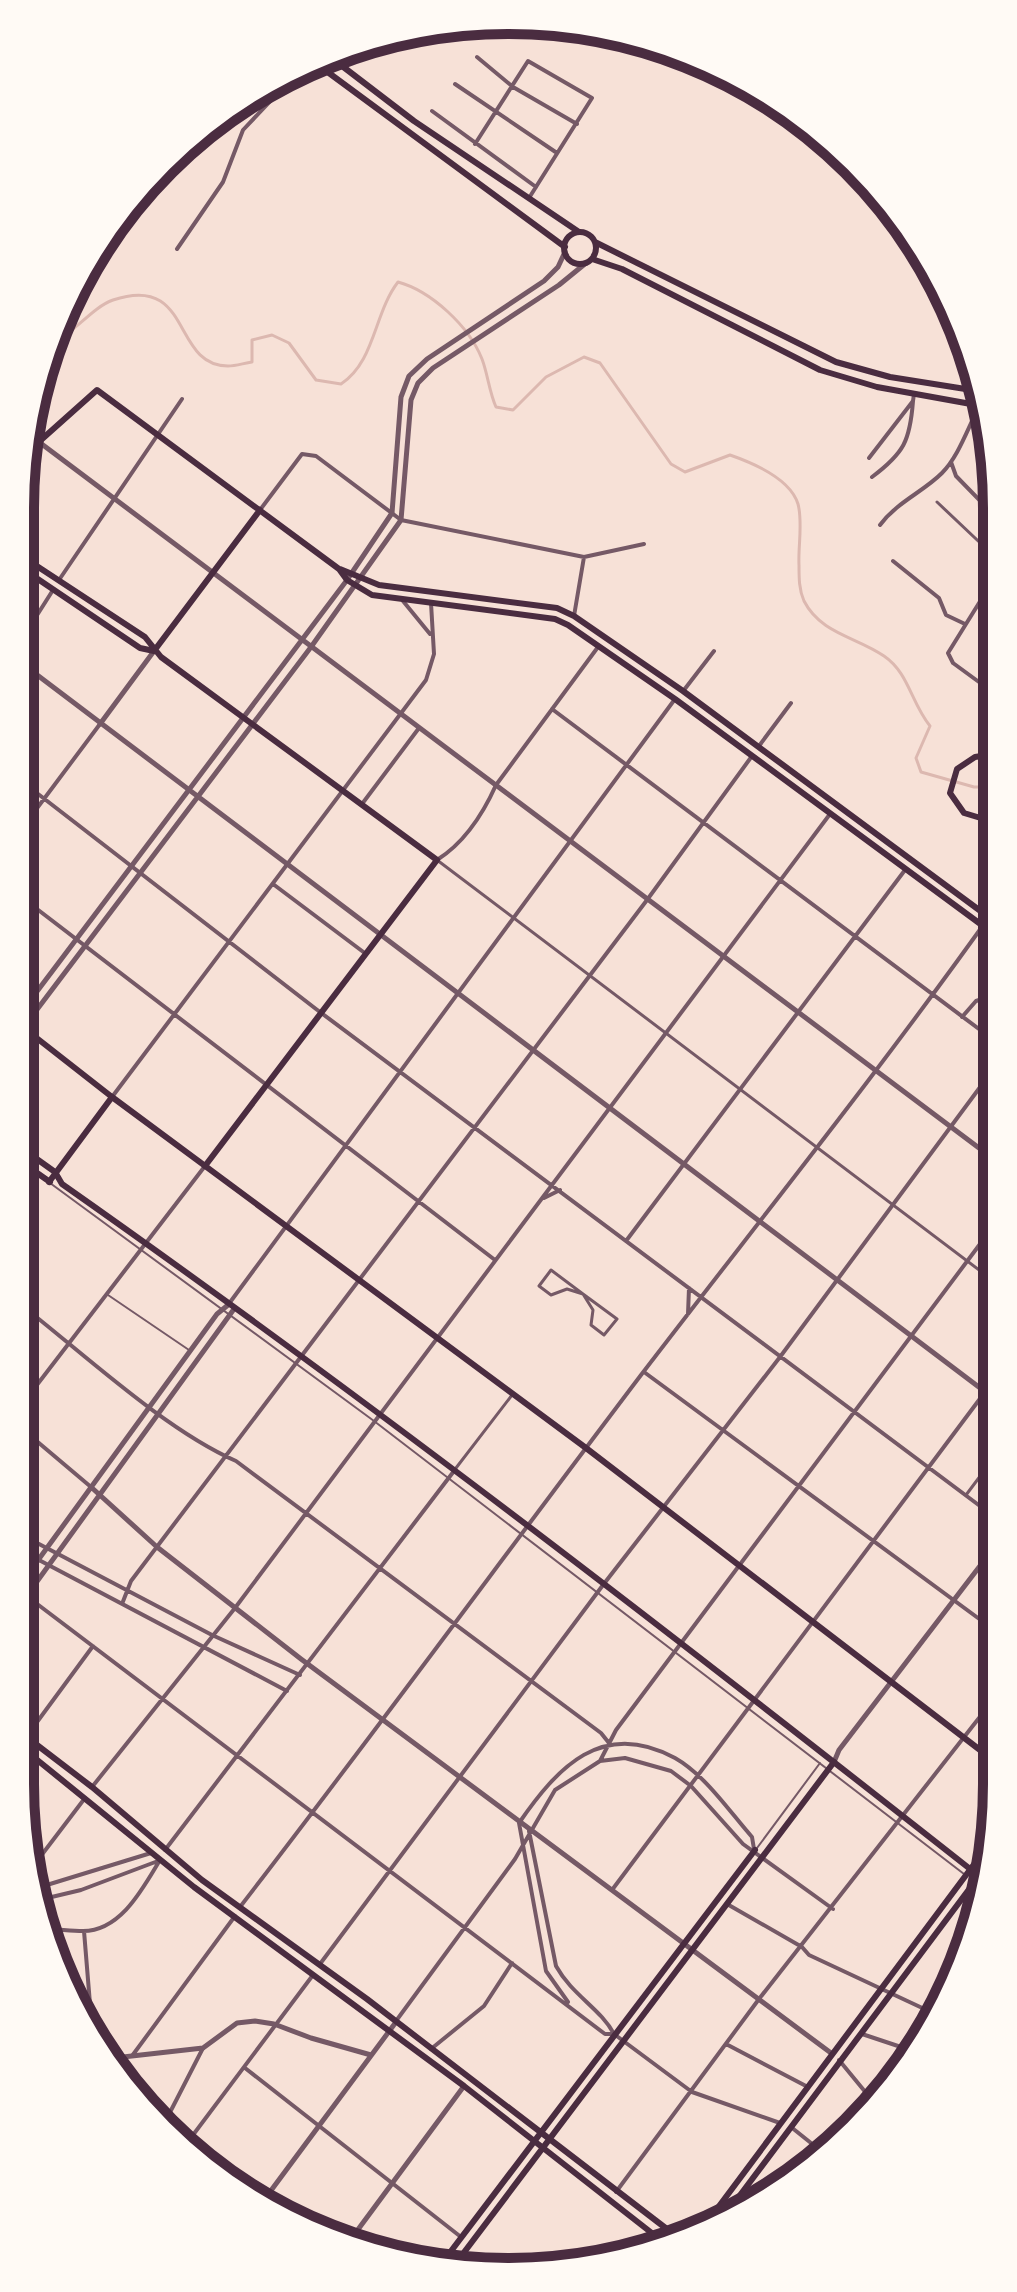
<svg xmlns="http://www.w3.org/2000/svg" width="1017" height="2292" viewBox="0 0 1017 2292" font-family="Arial,sans-serif">
<style>
.lines{fill:none;stroke-linecap:round;stroke-linejoin:round}
.stream{stroke:#dcb8b0;stroke-width:3}
.service{stroke:#755966;stroke-width:2}
.pedestrian{stroke:#755966;stroke-width:3}
.minor{stroke:#755966;stroke-width:4}
.tertiary{stroke:#755966;stroke-width:5}
.secondary{stroke:#4a2c40;stroke-width:6}
.primary{stroke:#4a2c40;stroke-width:6}
.rim{fill:none;stroke:#4a2c40;stroke-width:10}
</style>
<rect width="100%" height="100%" fill="#f7e1d7"/>
<g class="lines">
<path class="stream" d="M53,342C75,333 91,308 113,300C193,273 171,366 228,366C236,366 244,363 252,362V340L272,335L289,343L316,380L341,384C375,362 374,313 398,282C431,291 469,326 482,359C488,375 489,391 496,407L513,410L546,377L584,357L600,363L671,464L685,472L730,455C753,463 790,478 798,504C803,522 798,546 799,565C799,578 799,590 804,601C821,634 857,637 884,656C909,673 911,703 930,726L916,758L921,772L974,787H994"/>
<path class="service" d="M50,1183L374,1421L964,1874
M108,1295L189,1350
M757,1848L820,1763"/>
<path class="pedestrian" d="M937,502L993,555
M437,860L995,1282
M551,1270L583,1294L567,1289L551,1295L539,1286Z
M583,1294L617,1319L604,1335L591,1325L593,1310Z
M986,1391L996,1378
M456,1468L512,1395
M966,1495L996,1455"/>
<path class="minor" d="M477,57L513,87L577,124
M455,84L557,153
M432,111L536,187
M475,144L528,61L592,98L529,198
M177,249L223,182L243,130L295,75
M869,458L913,401L914,394
M951,462L956,476L993,514
M872,477C904,453 910,441 913,401
M260,510L302,454L316,456L401,520L584,557L644,544
M880,525C897,502 923,492 942,473C959,456 968,427 979,407
M893,561L939,598L946,615L965,624
M59,580L182,399
M993,593L984,595L948,653L953,663L994,693
M403,601L430,634
M574,616L584,557
M20,642L53,590
M684,690L714,651
M552,709L995,1041
M759,746L791,703
M20,780L316,1009L996,1518
M362,804L419,728
M20,831L100,724
M437,860C464,843 483,814 496,785L598,647
M273,884L366,954
M20,896L495,1260
M962,1017L976,1001L994,995
M112,1097L426,680L434,654L431,603
M544,1198L560,1190
M626,1241L905,870
M20,1304C83,1353 165,1430 236,1461L601,1733L609,1743
M228,1305L675,699
M688,1314L689,1288
M644,1372L997,1632
M20,1407L205,1166
M20,1427L91,1487
M20,1534L212,1635L300,1675
M20,1550L287,1691
M20,1591L605,2034H614L692,2092L780,2123
M122,1604L131,1581L647,900L752,756
M26,1737L93,1646
M600,1761L616,1730L995,1224
M92,1787L235,1608L830,814
M529,1831L556,1966C572,1995 601,2009 614,2034
M165,1850L454,1471
M34,1865L85,1798
M37,1888L151,1853
M612,1890L985,1392
M39,1900L81,1890L158,1861
M727,1904L802,1947L809,1955L933,2013
M240,1907C376,1731 507,1552 641,1375C759,1221 881,1069 994,910
M44,1929C57,1929 70,1931 83,1931C121,1931 143,1888 160,1860
M320,1964L603,1585L780,1357L995,1067
M568,2002L546,1971L519,1823C557,1768 602,1718 675,1758C705,1775 729,1811 752,1837L754,1849
M83,2004H90L84,1931
M396,2021L515,1859L555,1790L600,1761L625,1758L671,1771L691,1786L743,1844L833,1909
M862,2034L910,2050
M726,2044L806,2086
M431,2049L484,2006L512,1963
M132,2056L235,1916
M839,2060L876,2105
M245,2068L461,2237
M164,2124L203,2048
M791,2127L821,2151
M187,2143L313,1975
M616,2192L759,1999L997,1695"/>
<path class="tertiary" d="M39,442L995,1160
M20,662L996,1400
M100,724L154,651
M20,1014L347,580L392,513L401,397L409,376L427,359L544,281L558,267L565,252
M20,1032L311,647L401,520L411,400L418,383L433,368L559,285L586,263
M91,1487L157,1547L301,1659L831,2053
M20,1585L217,1314L228,1305
M20,1605L234,1309
M834,1762L839,1750L996,1545
M114,2058L203,2048L237,2023L255,2021L274,2024L311,2038L371,2055
M261,2204L396,2022
M351,2239L464,2086"/>
<path class="secondary" d="M329,56L414,121L579,232
M314,62L565,247
M564 248a16 16 0 1 1 32 0a16 16 0 1 1-32 0Z
M595,242L836,362L890,377L978,391
M592,259L622,269L820,370L877,387L982,406
M32,448L97,390L339,569L347,580L372,595L555,619L568,625L675,699L994,934
M20,555L145,637L161,657L437,860L205,1166
M20,567L140,648L154,651
M340,569L379,585L557,608L574,616L683,691L994,921
M154,651L260,510
M20,1025L112,1097
M20,1732L92,1787L202,1880L367,1999L676,2236
M20,1746L194,1887L464,2086L662,2241
M723,2218L979,1876
M705,2225L984,1851
M442,2263L755,1850
M456,2263L834,1762"/>
<path class="primary" d="M994,754L975,757L957,769L950,793L964,813L994,822
M20,1147L55,1172L62,1184C375,1404 678,1639 979,1876
M20,1161L50,1182
M49,1182L112,1097L586,1448L997,1763"/>
</g>
<path d="M0 0H1017V2292H0ZM508 34H509A474 474 0 0 1 983 508V1784A474 474 0 0 1 509 2258H508A474 474 0 0 1 34 1784V508A474 474 0 0 1 508 34Z" fill="#fffaf5" fill-rule="evenodd"/>
<path class="rim" d="M508 34H509A474 474 0 0 1 983 508V1784A474 474 0 0 1 509 2258H508A474 474 0 0 1 34 1784V508A474 474 0 0 1 508 34Z"/>
</svg>
